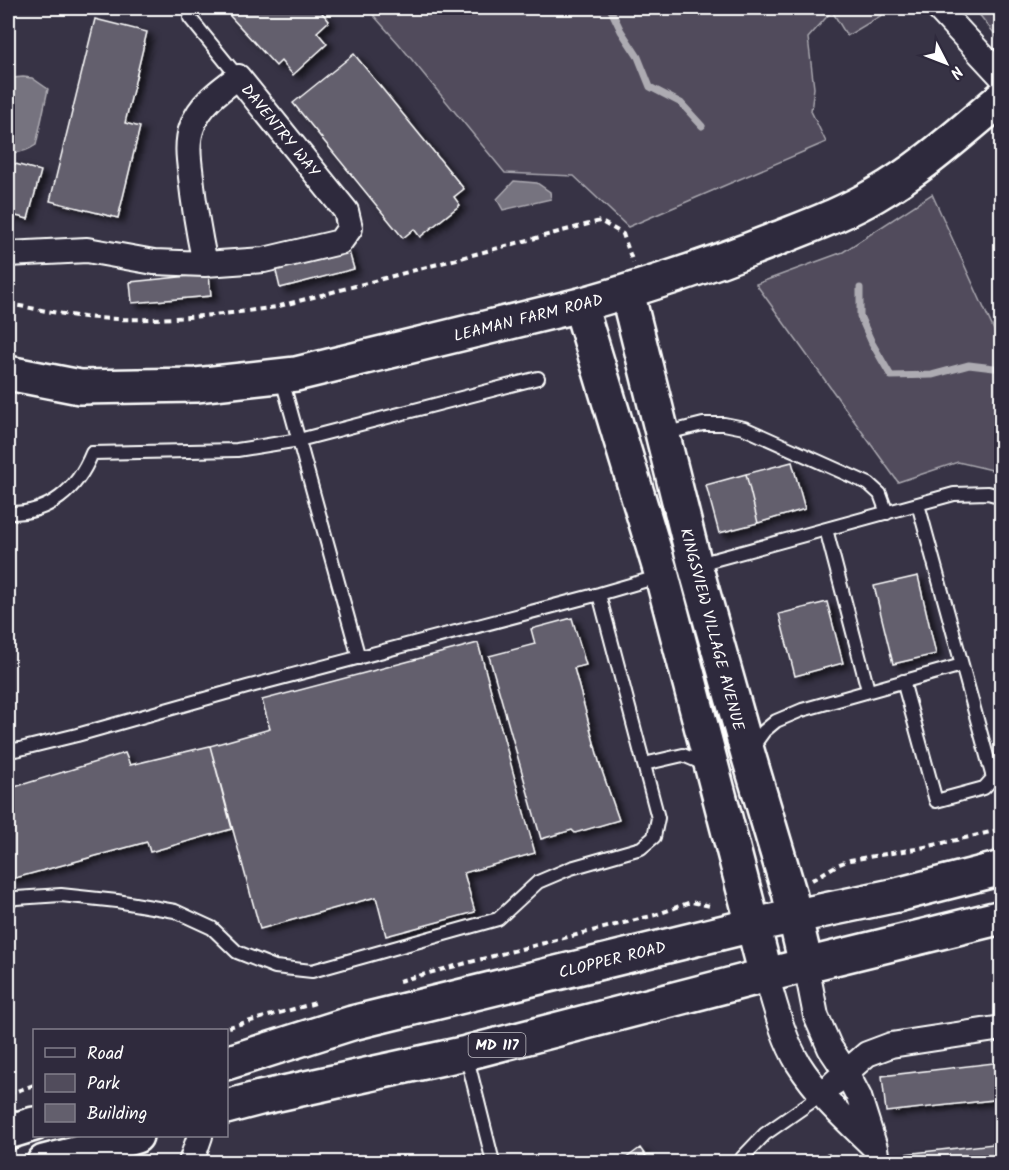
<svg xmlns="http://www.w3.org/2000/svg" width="1009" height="1170" viewBox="0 0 1009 1170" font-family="Kalam,sans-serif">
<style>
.green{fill:#514c5c;stroke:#a8a6ae;stroke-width:1.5}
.water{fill:#76737f;stroke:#adabb2;stroke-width:1.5}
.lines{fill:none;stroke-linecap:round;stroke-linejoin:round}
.stream{stroke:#adabb2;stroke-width:7}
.building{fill:#635f6d;stroke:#fff;stroke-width:1.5;filter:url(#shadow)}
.lane-casing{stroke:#fff;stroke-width:16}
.street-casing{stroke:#fff;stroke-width:28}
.secondary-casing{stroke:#fff;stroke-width:38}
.primary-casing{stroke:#fff;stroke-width:38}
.path{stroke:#fff;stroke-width:4;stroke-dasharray:6 4.5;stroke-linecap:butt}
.lane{stroke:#2f2a3d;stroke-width:12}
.street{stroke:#2f2a3d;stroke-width:24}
.secondary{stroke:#2f2a3d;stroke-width:33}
.primary{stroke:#2f2a3d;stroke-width:33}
.labels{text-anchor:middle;stroke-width:4.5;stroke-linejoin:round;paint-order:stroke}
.shield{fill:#2f2a3d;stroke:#c1bfc5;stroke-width:1.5}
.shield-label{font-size:15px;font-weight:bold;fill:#fff}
.street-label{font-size:16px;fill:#fff;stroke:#2f2a3d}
</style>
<defs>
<filter id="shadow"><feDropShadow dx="6" dy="4" stdDeviation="3" flood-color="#0009"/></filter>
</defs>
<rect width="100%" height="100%" fill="#373345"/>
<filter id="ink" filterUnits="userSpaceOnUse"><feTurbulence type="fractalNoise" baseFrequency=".0167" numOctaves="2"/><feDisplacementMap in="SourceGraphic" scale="12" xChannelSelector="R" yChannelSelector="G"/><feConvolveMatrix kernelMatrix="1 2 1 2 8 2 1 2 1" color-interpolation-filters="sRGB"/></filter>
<g filter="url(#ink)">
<path class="green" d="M367,8H879L882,15L847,36L832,11L808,38L814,88L811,111L826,142L628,227L574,176L505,173L399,44Z
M974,8H1001V45L994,33Z
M932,194L998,339L1001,341V472L958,462L898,482L756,284L843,252Z"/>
<path class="water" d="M23,77L32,78L48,89L36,145C27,151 18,155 8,151V99L13,78Z
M514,181L537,183L550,192L551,199L503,210L497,199Z"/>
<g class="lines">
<path class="stream" d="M610,8L621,31L638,57L650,87L681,103L702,126
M860,288V316L872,343L891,376L932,375L969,365L1002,369"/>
</g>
<path class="building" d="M233,8H318L329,21L317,32L327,44L293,75L281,61L276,66L230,16Z
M95,19L147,32L125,123L140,127L118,218L50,201Z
M354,54L464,189L454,197L460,205L420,237L414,229L403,238L293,103Z
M8,162L41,171L28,219L8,214Z
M348,248L354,269L280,288L275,267Z
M209,274L211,296L132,303L130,282Z
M792,462L805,509L758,523L746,474Z
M746,474L758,523L719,533L706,485Z
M918,576L936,654L893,664L874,586Z
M827,602L843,663L795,676L779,614Z
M572,618L586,665L574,668L600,765L619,820L575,833L572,830L541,839L489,656L535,644L531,629Z
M478,643L535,853L464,873L475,912L386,936L376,897L260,929L210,746L270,729L262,700Z
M210,746L232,829L150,852L147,842L8,880V789L125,753L130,765Z
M1002,1062V1099L886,1112L882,1076Z
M1002,1143V1162H896V1155Z
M640,1148L650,1162H621Z
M829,1154L830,1162H790V1159Z"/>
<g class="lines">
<g class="lane-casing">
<path id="lane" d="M190,18L238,77
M281,376L359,658
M663,434L703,424H724L744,428L869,484L880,494L887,513
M918,504L993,778
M8,513C49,514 77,490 92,453L237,450L299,440L538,378
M826,529L868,690
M695,565L954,494L988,493L1002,497
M903,681L936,801L984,788L993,778L1002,776
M751,749L764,731L776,721L802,710L962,665
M8,751L20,749L77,735L247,687L599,594L661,576
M644,764L683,755L697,761L705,767
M8,901L16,898L61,895L117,901L175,911L212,928L237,952L275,967L312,971L498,919L538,882L571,868L641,848L654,837L658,818L599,594
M466,1054L493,1162
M741,1162L742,1158L765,1134L821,1095"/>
</g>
<g class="street-casing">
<path id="street" d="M938,8L1002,77
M238,77L346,211L350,228L340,242L264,260L205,264C199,235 194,206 191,177C189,161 186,143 192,127C199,105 220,90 238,77Z
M8,254L87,250L154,262L205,264
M806,965L816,1016L830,1048L846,1072L859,1097L875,1148L877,1162
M766,975C775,1004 782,1036 798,1063C818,1095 846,1120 873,1146
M834,1083L867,1054L891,1045L1002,1028
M191,1162L200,1136"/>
</g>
<g class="secondary-casing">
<path id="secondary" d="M627,292L695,565L748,754L789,892L806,965
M580,305L662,576L766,975
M8,373L80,387L196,385L296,374L580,305C648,286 714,264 779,238C812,225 845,213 875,195C922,168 961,132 1002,98"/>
</g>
<g class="primary-casing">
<path id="primary" d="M226,1063L352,1023L753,925L897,895L1002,868
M226,1107L260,1098L466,1053L806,965L1002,917
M8,1132L34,1124
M44,1162L87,1151L136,1136"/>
</g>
<path class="path" d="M8,304C33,308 59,314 84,317C146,323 215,316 276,307L600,221L623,234L633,263
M812,880L837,865L850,860L916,849L974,836L1002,829
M399,981L497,955L655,915L691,902L710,906
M218,1030L319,1002
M8,1094L34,1085"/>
<use href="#lane" class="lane"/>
<use href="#street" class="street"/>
<use href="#secondary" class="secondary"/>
<use href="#primary" class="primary"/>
</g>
</g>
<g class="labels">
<rect class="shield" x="468.5" y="1033" width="57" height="24" rx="4.5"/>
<g class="shield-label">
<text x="497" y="1050">MD 117</text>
</g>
<g class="street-label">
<text transform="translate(281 130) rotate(51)" y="6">DAVENTRY WAY</text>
<text transform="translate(528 317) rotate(-14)" y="6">LEAMAN FARM ROAD</text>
<text transform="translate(713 629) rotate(75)" y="6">KINGSVIEW VILLAGE AVENUE</text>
<text transform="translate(612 959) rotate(-14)" y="6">CLOPPER ROAD</text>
</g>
</g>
<rect width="1009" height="1170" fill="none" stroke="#2f2a3d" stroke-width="30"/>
<rect x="15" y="15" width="979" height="1140" fill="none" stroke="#fff" stroke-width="2" filter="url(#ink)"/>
<rect x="33" y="1029" width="195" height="108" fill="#2f2a3d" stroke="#827f8b" stroke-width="1.5"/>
<rect x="45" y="1048" width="30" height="9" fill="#2f2a3d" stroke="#827f8b" stroke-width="1.5"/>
<text x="87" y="1059" font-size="18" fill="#ffffff">Road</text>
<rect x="45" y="1074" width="30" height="18" fill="#514c5c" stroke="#827f8b" stroke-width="1.5"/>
<text x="87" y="1089" font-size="18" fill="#ffffff">Park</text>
<rect x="45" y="1104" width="30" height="18" fill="#635f6d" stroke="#827f8b" stroke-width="1.5"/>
<text x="87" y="1119" font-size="18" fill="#ffffff">Building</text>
<g transform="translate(946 63) rotate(132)" stroke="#2f2a3d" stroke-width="4.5" paint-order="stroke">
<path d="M0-4.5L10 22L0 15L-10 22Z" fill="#ffffff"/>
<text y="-9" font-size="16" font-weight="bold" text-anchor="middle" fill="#ffffff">N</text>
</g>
</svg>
